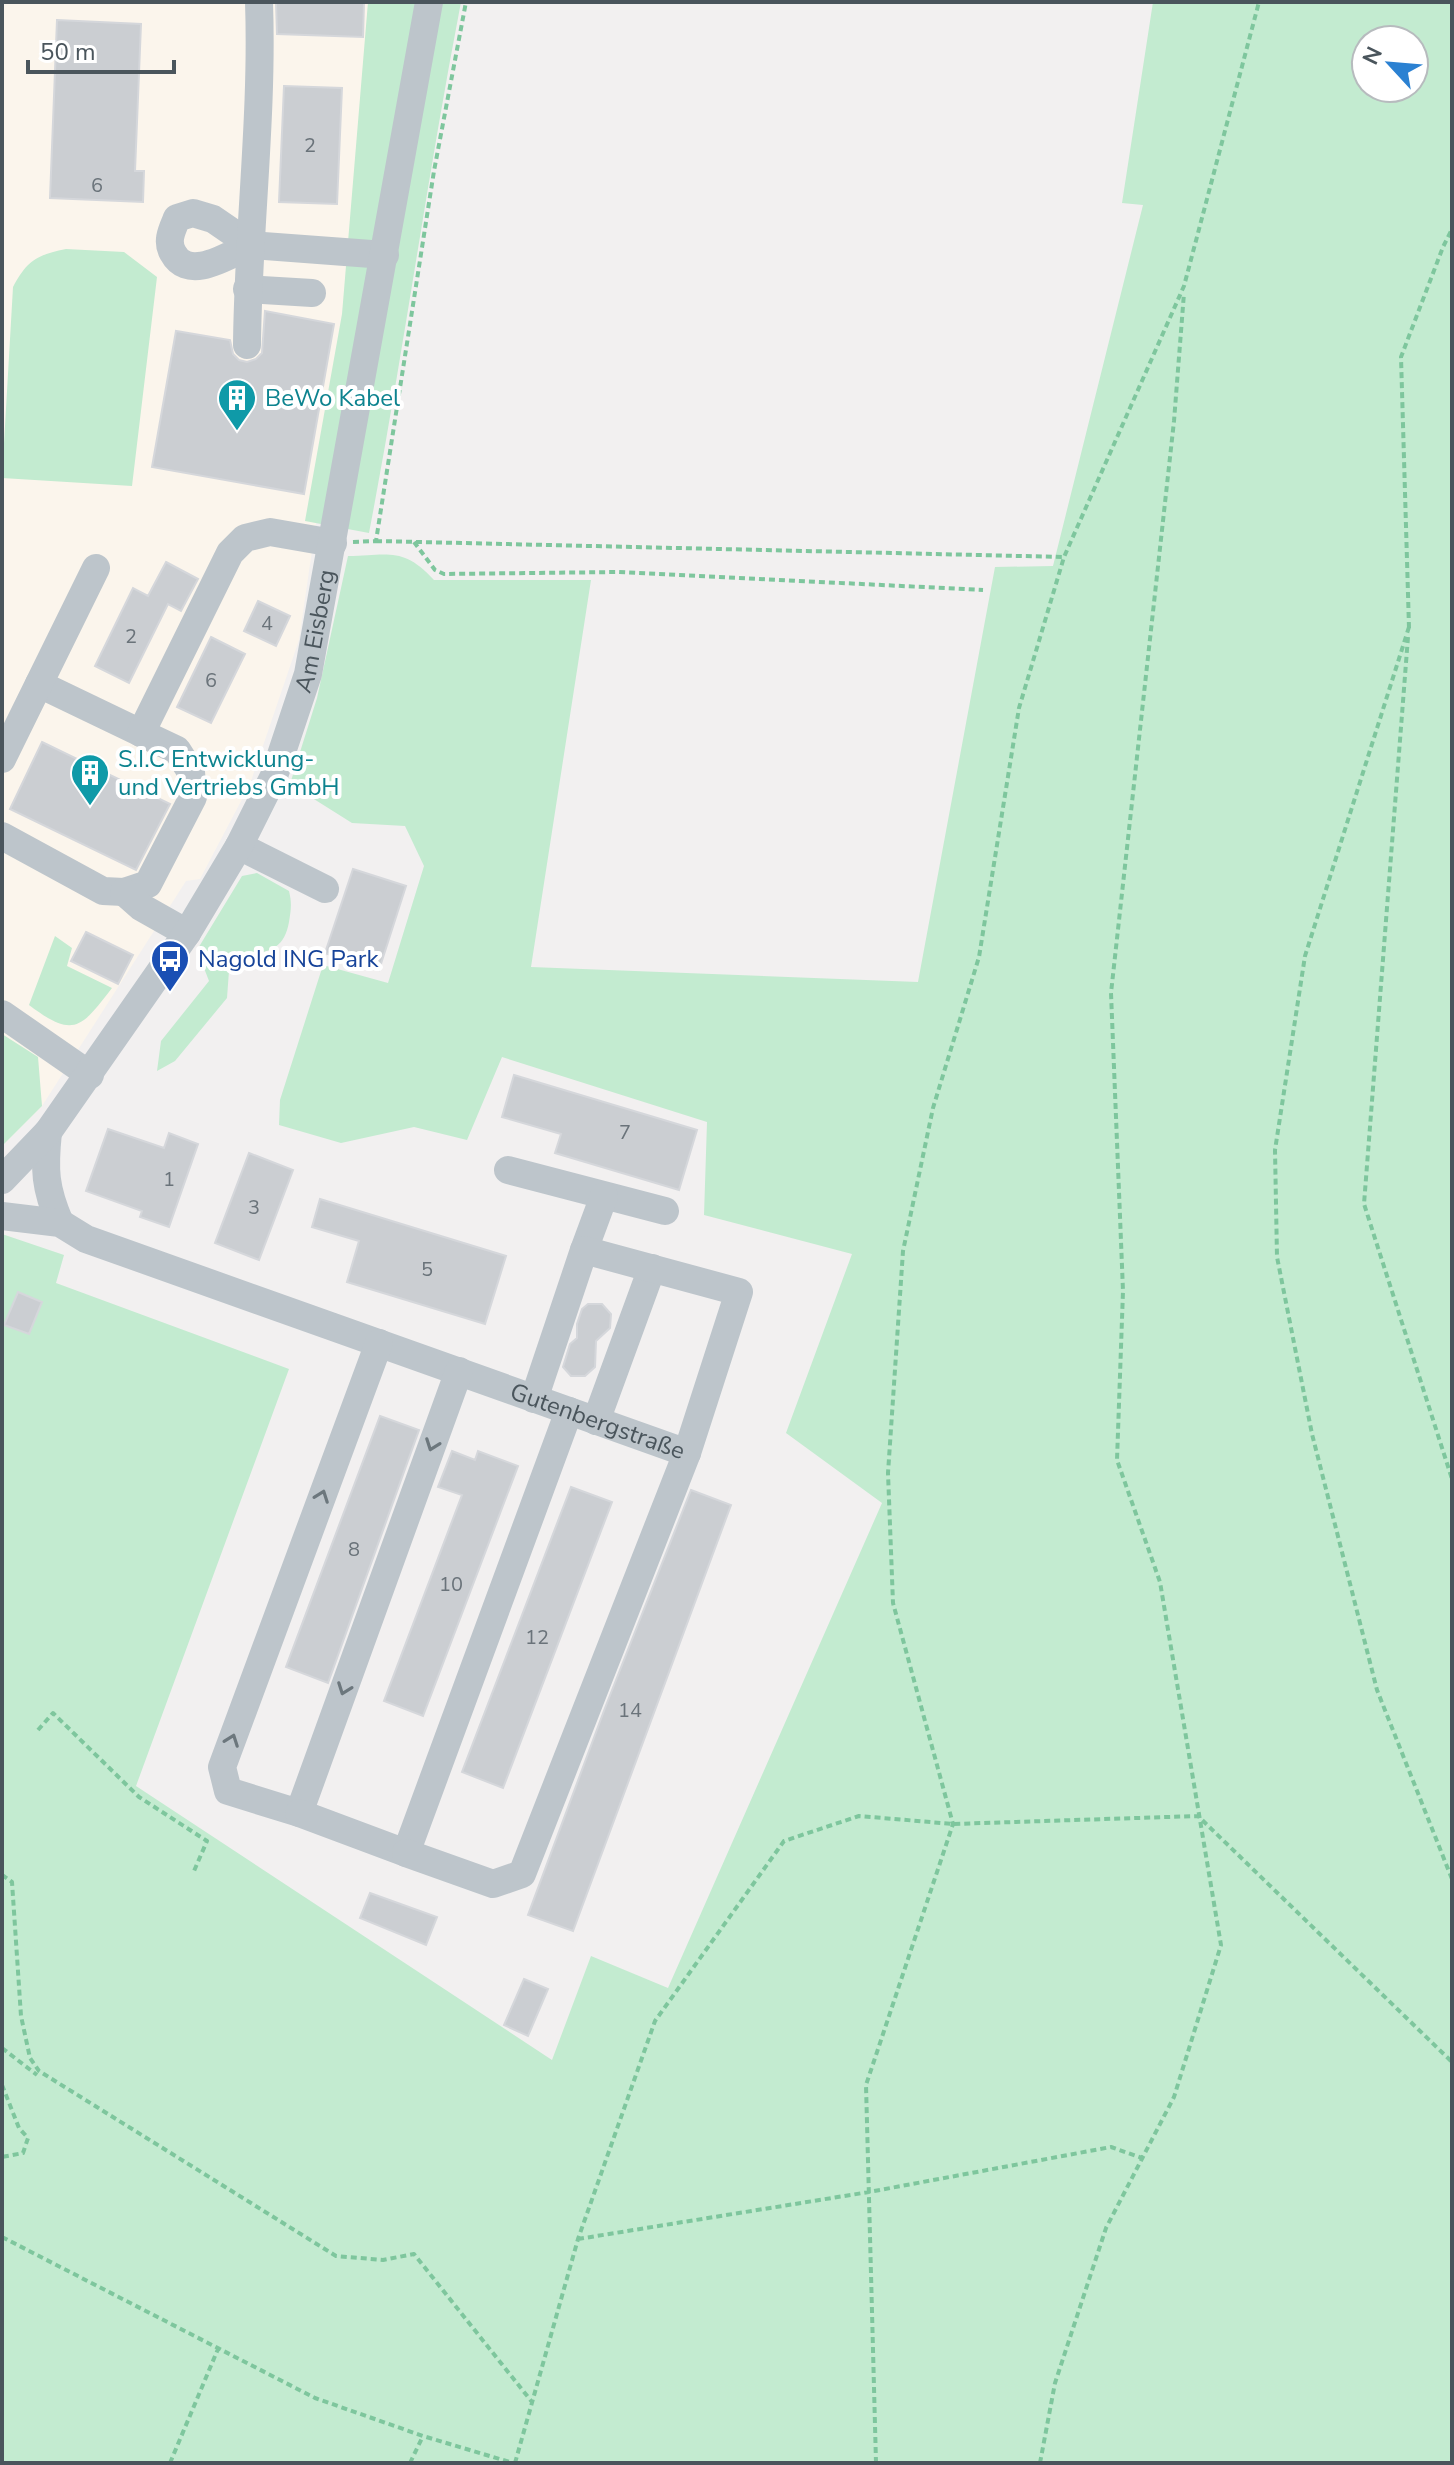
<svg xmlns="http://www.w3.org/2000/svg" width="1454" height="2465" viewBox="0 0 1454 2465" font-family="'Nunito Sans',sans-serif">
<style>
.commercial{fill:#fbf5ec}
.green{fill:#c3ebd0;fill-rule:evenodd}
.building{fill:#cbced2;stroke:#d5d7db;stroke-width:2}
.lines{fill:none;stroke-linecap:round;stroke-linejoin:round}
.path{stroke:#7ec69d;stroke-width:4;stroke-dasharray:6 4;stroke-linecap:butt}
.minor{stroke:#bdc5cb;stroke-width:28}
.oneway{stroke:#6c777d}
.labels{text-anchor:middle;stroke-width:8;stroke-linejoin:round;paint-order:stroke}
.number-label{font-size:20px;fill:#6a737a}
.culture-label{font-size:24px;fill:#0d838f;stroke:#fff;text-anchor:start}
.street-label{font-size:24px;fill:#4a555c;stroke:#fff}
.transit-label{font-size:24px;fill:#164399;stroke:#fff;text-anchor:start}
</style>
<rect width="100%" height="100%" fill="#f2f0f0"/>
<path class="commercial" d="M2,2H392L299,640L250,784L200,879L186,881L42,1106L2,1146Z"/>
<path class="green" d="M368,2H461C427,178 403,356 369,533L305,521L342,314Z
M1153,2H1452V2463H2V1234L64,1255L56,1283L289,1369L136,1786L552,2060L591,1956L668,1988L882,1503L786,1433L852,1254L704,1215L707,1122L502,1057L467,1140L414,1127L341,1143L279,1125L280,1100L323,965L388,983L424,866L405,826L352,823L290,784L317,698L348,556C389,555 404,547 434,580H591L531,967L918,982L995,567L1053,566L1143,205L1122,203ZM1366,40H1414V88H1366Z
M66,249L124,252L157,277L132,486L2,478L13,287C27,261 36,255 66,249Z
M257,873L289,891C292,903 291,910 289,922C283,957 258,952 230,957L227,998L175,1061L157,1071L161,1041L209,981L197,950L242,876Z
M55,936L72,948L67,966L112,988C81,1028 74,1039 29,1005Z
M2,1034L38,1057L42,1106L2,1146Z"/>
<path class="building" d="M276,2H364L363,37L277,34Z
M57,20L141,24L135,171H144L143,202L50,198Z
M284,86L342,88L337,204L279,202Z
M265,311L334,324L304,494L152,467L176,331L230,340L233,354L239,360L247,362L256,359L262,353Z
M166,562L198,579L181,611L168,604L129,683L95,666L133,588L148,596Z
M258,601L290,616L276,646L244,631Z
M211,637L245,654L211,723L177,707Z
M42,742L170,804L136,870L10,809Z
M353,869L406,886L379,970L325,953Z
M86,932L133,955L118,984L71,961Z
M514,1075L697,1130L679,1190L555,1153L561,1134L502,1117Z
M108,1129L164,1148L169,1133L198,1144L169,1227L140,1217L142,1211L86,1191Z
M249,1153L293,1170L259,1260L215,1243Z
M320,1199L506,1256L485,1324L347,1282L359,1241L312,1227Z
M18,1292L42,1302L29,1334L4,1325Z
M588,1304H602L611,1314L610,1328L596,1341L595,1367L585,1376H571L563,1367L570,1344L577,1338V1324L582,1309Z
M380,1416L419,1430L328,1683L286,1667Z
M452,1451L475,1460L478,1451L518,1466L423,1716L384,1701L462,1495L438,1487Z
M571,1487L612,1502L503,1788L462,1772Z
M691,1490L731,1505L573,1931L528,1915L605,1708Z
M370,1893L437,1917L426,1945L360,1918Z
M524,1979L548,1989L528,2036L504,2025Z"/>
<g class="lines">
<path class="path" d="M376,541L1064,557
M353,542L376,541L434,171L466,2
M414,542L435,570L444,574L619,572L983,590
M1409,627L1305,956L1275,1150L1277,1257L1312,1434L1377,1690L1452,1879
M1409,628L1401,357L1443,247L1452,229
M1408,637L1364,1204L1452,1479
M38,1730L53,1713L139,1797L207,1841L194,1871
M2,1875L12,1882L21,2016L30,2058L39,2071L336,2256L383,2260L414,2254L532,2402
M2,2048L37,2075
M2,2085L19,2128L28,2138L23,2153L2,2157
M2,2237L315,2398L423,2436L513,2463
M578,2239L869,2192L1111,2147L1142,2158
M170,2463L218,2349
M410,2463L423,2436
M515,2463L578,2239L655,2021L784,1841L859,1816L953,1824L1198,1816L1452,2062
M876,2463L866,2085L953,1824L893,1603L888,1473L903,1251L933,1108L979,957L1019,708L1064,557L1184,286L1259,2
M1040,2463L1055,2383L1106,2228L1174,2097L1221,1945L1160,1582L1117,1460L1123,1291L1111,993L1174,421L1184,293"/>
<g class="minor">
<path d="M193,213L213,219L251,245C230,254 189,283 173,253C166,241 172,230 177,218Z"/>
<path d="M251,245L385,255"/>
<path d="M247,289L312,293"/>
<path d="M247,345C248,231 263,116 259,2"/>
<path d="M39,684L141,733"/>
<path d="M2,759L96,568"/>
<path d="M2,836L103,891L124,892L148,884L193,797L191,772L177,750L141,733L230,553L245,538L270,532L333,543"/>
<path d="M239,846L325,889"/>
<path d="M124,892L141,907L187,933"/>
<path d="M2,1014L90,1075"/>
<path d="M48,1132C44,1170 45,1188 60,1223"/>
<path d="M508,1170L665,1211"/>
<path id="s1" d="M2,1180L48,1132L187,933L239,846L274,776L308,674L429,2"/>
<path id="s2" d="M2,1216L60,1223L86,1239L687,1453"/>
<path d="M584,1250L604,1196"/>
<path d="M379,1343L222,1767L228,1791L299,1813L459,1371"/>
<path d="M596,1421L652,1268"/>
<path d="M299,1813L406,1853L569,1411"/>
<path d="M406,1853L493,1884L522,1874L687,1453L739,1292L584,1250L534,1399"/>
</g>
</g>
<defs><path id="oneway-chevron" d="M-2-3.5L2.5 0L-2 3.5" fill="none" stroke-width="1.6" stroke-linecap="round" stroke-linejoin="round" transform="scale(2)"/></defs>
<g class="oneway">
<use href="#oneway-chevron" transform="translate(432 1445) rotate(110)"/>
<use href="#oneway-chevron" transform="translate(322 1496) rotate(-70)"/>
<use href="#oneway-chevron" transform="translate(344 1689) rotate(110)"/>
<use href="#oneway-chevron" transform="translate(232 1740) rotate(-70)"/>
</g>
<defs>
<g id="building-pin" transform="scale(2)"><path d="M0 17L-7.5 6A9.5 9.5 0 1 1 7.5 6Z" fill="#0f9aa8" stroke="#fff"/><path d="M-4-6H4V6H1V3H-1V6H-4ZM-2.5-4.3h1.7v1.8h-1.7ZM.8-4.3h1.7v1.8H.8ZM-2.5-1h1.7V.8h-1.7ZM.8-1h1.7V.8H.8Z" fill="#fff"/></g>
<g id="bus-pin" transform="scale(2)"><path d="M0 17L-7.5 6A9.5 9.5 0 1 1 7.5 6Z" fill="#1a4fb4" stroke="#fff"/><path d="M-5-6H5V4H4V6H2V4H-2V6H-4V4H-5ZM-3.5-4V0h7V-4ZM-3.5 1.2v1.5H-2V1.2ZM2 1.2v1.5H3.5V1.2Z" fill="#fff"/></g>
</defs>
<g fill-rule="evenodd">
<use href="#building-pin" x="237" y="398"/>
<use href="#building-pin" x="90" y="773"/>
<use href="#bus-pin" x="170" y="959"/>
</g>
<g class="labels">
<g class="number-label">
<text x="310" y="152">2</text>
<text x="97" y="192">6</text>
<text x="267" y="630">4</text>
<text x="131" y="643">2</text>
<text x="211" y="687">6</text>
<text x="625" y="1139">7</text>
<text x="169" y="1186">1</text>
<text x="254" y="1214">3</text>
<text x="427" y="1276">5</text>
<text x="354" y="1556">8</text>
<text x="451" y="1591">10</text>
<text x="537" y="1644">12</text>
<text x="630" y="1717">14</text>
</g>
<g class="culture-label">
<text x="265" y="406">BeWo Kabel</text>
<text x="118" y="767">S.I.C Entwicklung-<tspan x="118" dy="28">und Vertriebs GmbH</tspan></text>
</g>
<g class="street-label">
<text dy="8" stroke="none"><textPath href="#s1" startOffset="640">Am Eisberg</textPath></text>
<text dy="8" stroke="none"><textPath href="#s2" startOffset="632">Gutenbergstraße</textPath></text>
</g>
<g class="transit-label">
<text x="198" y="967">Nagold ING Park</text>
</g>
</g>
<rect width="1454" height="2465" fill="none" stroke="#4a555c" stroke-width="8"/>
<g transform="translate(1390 64) rotate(296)"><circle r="38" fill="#ffffff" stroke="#b7bbbe" stroke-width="2"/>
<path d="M0-6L14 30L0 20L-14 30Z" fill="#2b81d2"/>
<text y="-12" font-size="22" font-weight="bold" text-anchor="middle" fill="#4a555c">N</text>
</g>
<path d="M28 60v12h146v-12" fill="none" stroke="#4a555c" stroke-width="4"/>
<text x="40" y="60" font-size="24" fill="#4a555c" stroke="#ffffff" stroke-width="6" paint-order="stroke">50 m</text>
</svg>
